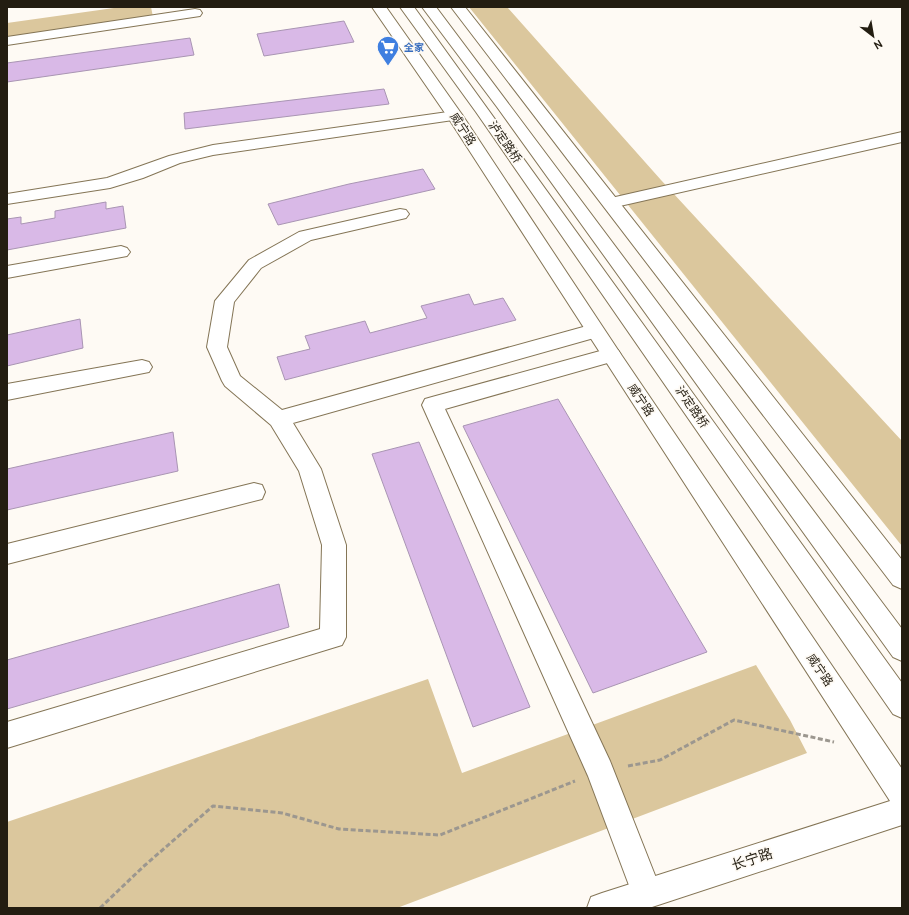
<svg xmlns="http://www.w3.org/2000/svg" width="909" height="915" viewBox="0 0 909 915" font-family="Cabin,'Noto Sans SC',sans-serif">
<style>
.green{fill:#dbc79d}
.building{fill:#d9b9e7;stroke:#a995b3}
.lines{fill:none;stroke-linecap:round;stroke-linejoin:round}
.minor-casing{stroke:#847556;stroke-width:2}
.major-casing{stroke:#847556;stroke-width:2}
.path{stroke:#9c978f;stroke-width:3;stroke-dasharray:5 2.5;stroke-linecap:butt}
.minor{fill:#fff;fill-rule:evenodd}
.major{fill:#fff;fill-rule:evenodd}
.labels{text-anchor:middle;stroke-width:3.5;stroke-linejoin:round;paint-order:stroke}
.far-shop-label{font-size:10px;font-weight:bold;fill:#366cbe;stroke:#fefaf4;text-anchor:start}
.street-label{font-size:12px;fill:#231d11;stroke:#fefaf4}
.near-street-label{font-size:14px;fill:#231d11;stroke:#fefaf4}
</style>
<rect width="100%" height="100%" fill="#fefaf4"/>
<path class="green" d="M121,7H151L153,17L7,38V23Z
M469,7H507L661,180L902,441V546Z
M756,665L790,720L807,753L397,908H7V822L428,679L462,773Z"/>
<path class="building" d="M344,21L354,42L264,56L257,34Z
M190,38L194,55L7,82V63Z
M384,89L389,104L185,129L184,113Z
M423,169L435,189L278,225L268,204L349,184Z
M106,202V209L123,206L126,228L7,250V219L21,217V224L55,218V211Z
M469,294L474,305L503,298L516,320L285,380L277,357L310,349L305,336L365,321L370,333L427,318L421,306Z
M80,319L83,348L7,366V335Z
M558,399L707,652L593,693L463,426Z
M173,432L178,471L7,510V469Z
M419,442L530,707L473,727L372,454Z
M279,584L289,627L7,709V660Z"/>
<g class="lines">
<g class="minor-casing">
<path id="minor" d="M195,9L200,10L202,13L200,16L7,45V37Z
M455,111L460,113L463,116L460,119L213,155L180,163L143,178L110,188L7,204V194L107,178L169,156L213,145Z
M902,132V142L611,208L605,207L602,203L605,199L611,198Z
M400,209L406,210L409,214L406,218L311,240L261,268L234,302L227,347L240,376L282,410L594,324L601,326L604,331L601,336L293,423L321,469L346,545V637L342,645L7,748V722L320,629L322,545L299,471L271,425L225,386L222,381L207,347L215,301L249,260L299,232Z
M121,246L127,248L130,252L127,256L7,278V266Z
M611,348L618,350L621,355L618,360L445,409L610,761L662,893L658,904L647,908L636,904L588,776L422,405L425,399L432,397Z
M142,360L149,362L152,367L149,372L7,400V384Z
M254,483L262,485L265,492L262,499L7,564V544Z"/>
</g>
<g class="major-casing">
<path id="major" d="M372,7H386L463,116L618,350L902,769V825L649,908H587L591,897L602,893L890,801L447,116Z
M400,7H414L902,683V718L893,714L476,112Z
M422,7H436L902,629V661L893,657L497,107Z
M451,7H465L902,560V589L893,585Z"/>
</g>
<path class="path" d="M628,766L660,760L734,720L834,742
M100,908L144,866L213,806L282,813L339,829L440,835L575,781"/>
<use href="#minor" class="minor"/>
<use href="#major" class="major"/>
</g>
<defs>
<g id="supermarket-pin" transform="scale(1.15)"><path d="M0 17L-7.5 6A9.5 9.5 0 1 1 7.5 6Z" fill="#3f7fe0" stroke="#fefaf4"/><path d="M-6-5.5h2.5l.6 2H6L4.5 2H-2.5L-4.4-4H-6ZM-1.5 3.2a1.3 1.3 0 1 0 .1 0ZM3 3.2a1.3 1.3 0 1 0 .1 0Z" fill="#fff"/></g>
</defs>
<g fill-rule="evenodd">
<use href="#supermarket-pin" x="388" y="47"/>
</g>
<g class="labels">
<g class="far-shop-label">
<text x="404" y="51">全家</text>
</g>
<g class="street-label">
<text transform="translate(463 129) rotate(57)" y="4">威宁路</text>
<text transform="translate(505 142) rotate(55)" y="4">泸定路桥</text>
<text transform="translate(641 400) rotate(56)" y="4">威宁路</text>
<text transform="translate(692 407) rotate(55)" y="4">泸定路桥</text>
<text transform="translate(820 670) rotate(56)" y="4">威宁路</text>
</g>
<g class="near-street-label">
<text transform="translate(752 859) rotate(-18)" y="5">长宁路</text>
</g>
</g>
<rect width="909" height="915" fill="none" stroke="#231d11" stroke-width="16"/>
<g transform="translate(873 36) rotate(149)" stroke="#fefaf4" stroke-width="3" paint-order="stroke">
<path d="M0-3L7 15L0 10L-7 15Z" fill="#231d11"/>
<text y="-6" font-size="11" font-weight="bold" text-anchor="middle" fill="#231d11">N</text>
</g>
</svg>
